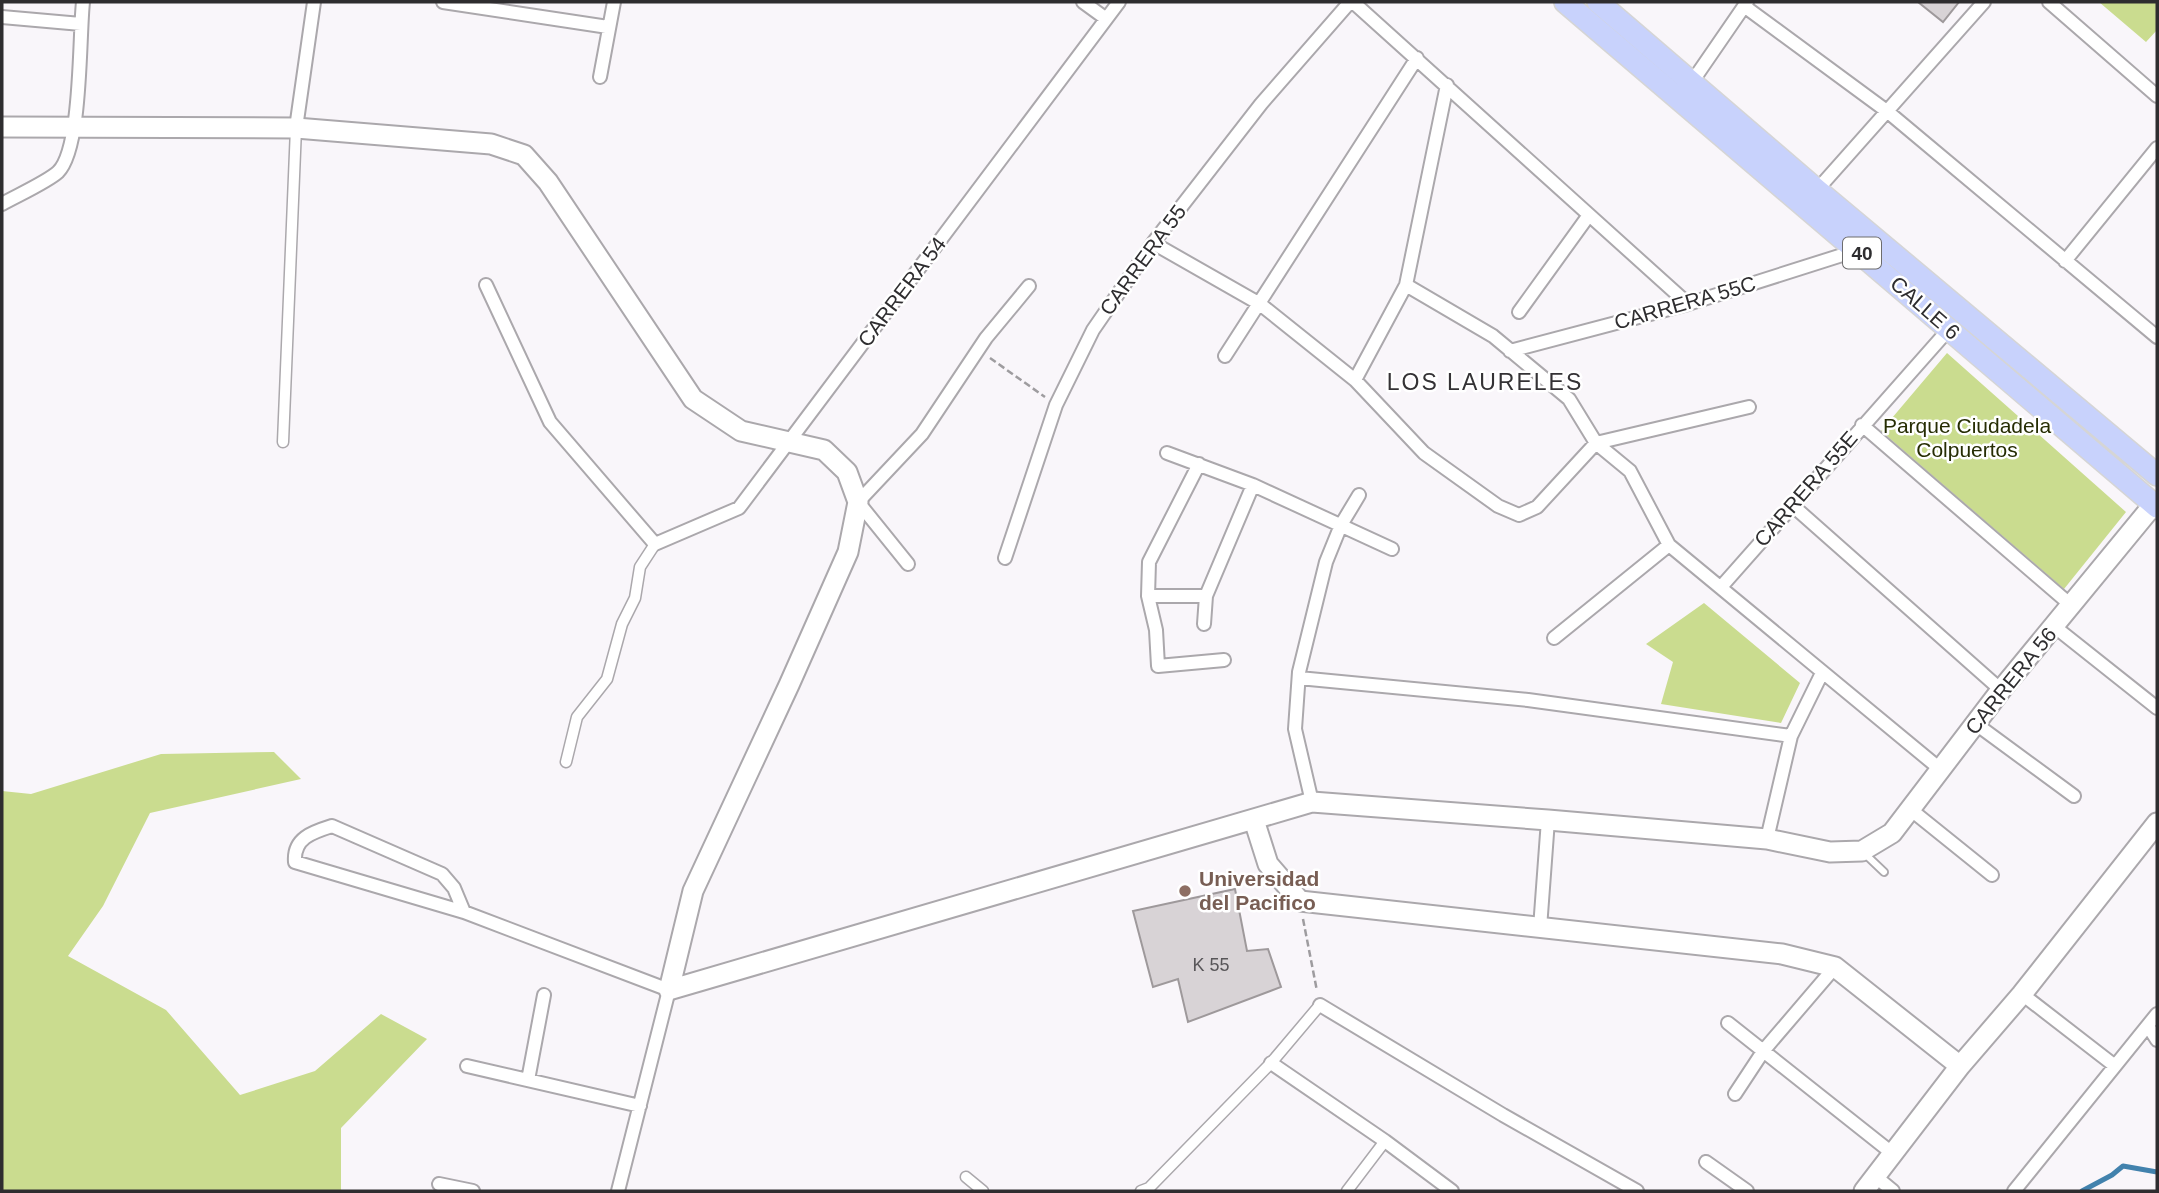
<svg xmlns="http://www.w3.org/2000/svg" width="2159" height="1193" viewBox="0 0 2159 1193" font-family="Helvetica,sans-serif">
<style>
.green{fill:#cadc8f}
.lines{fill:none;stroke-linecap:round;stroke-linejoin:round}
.stream{stroke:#4282ad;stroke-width:5}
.building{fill:#d8d3d6;stroke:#9e999b;stroke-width:2}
.service-casing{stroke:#aba8ac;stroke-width:10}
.pedestrian-casing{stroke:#aba8ac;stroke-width:13}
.minor-casing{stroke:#aba8ac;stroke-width:16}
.secondary-casing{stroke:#aba8ac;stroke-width:23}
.trunk-casing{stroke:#d5d5d5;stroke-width:24}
.path{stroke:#9e9c9f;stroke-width:2.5;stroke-dasharray:7 3.5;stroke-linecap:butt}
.service{stroke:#fff;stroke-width:6}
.pedestrian{stroke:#fff;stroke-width:10}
.minor{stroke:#fff;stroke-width:12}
.secondary{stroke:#fff;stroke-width:19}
.trunk{stroke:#c8d2fc;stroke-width:21}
.education-dot{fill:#8d6e63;stroke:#fff;stroke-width:2.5}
.labels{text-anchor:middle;stroke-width:5;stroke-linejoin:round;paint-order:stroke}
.number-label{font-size:18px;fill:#585659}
.shield{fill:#fff;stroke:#6d6c6d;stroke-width:2}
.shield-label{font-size:19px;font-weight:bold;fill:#2e2d2f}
.street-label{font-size:21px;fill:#2e2d2f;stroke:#fff}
.park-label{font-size:21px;fill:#262d03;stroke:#fff}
.education-label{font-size:21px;font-weight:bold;fill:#785e54;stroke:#fff;text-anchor:start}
.neighbourhood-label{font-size:23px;letter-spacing:2px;fill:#343235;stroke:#fff}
</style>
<rect width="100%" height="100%" fill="#f9f6fa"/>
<path class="green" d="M2099,2H2157V30L2146,42Z
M1947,353L2126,512L2064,589L1881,431Z
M1704,603L1800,683L1781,723L1661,704L1673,662L1646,644Z
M274,752L301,779L150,813L103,906L68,956L166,1010L240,1095L315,1071L381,1014L427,1039L341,1128V1191H2V791L31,794L161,754Z"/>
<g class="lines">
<path class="stream" d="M2082,1191L2112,1175L2123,1166L2157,1172"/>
</g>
<path class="building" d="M1918,2H1959L1943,22Z
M1235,889L1247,951L1268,949L1281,987L1188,1022L1178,979L1153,987L1133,911Z"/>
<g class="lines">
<g class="service-casing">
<path id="service" d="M1863,852L1884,872"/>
</g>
<g class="pedestrian-casing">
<path id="pedestrian" d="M283,442L296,128
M566,762L577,717L607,679L622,624L635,598L640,567L655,544
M966,1177L983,1191
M1141,1191L1149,1188L1271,1063L1320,1005
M1347,1191L1385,1141"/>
</g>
<g class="minor-casing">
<path id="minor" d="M443,2L608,27
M1083,2L1105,18
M1353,2L1688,304
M2049,2L2157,96
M1744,6L1888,112L2157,337
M2,17L81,24
M600,77L614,2
M1692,82L1747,2
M296,128L314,2
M1817,190L1984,2
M2,204C16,196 47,182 58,172C82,148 79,38 83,2
M1153,243L1260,304L1355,380L1424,453L1498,506L1519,515L1537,507L1596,443L1749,407
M2065,261L2157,148
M486,285L550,422L655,544L739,508L1119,2
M1406,285L1493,336L1569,399L1596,443L1630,471L1669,545L1940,769
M1519,312L1589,215
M1510,351L1688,304L1858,250
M1225,356L1417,58
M1355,380L1406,285L1447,85
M1862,425L2072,606
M1167,453L1253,485L1392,549
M1199,464L1149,562L1148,596L1156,630L1158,666L1224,660
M1792,505L2001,690
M1005,558L1056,405L1093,330L1153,243L1261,104L1350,2
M908,564L858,502L922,434L986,338L1029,286
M1721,587L1949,329
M1148,596H1206
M1204,624L1206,596L1253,485
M2055,627L2157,708
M1554,638L1669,545
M1299,678L1528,700L1791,736
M1976,724L2074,796
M1312,802L1295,729L1299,672L1326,562L1341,525L1359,495
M1910,809L1992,875
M1767,839L1791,736L1822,673
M464,912L454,888L442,874L332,826C313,832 293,838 295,862L464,912L669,990L618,1191
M1540,928L1548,820
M2022,994L2115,1066
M1320,1005L1503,1115L1637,1191
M1728,1023L1892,1153
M2148,1026L2157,1040
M1271,1063L1385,1141L1452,1191
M467,1066L640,1106
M528,1080L544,995
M1735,1094L1764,1050L1835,967
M1706,1162L1747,1191
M1876,1177L1893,1191
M439,1184L473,1191
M2014,1191L2157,1014"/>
</g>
<g class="secondary-casing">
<path id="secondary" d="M2,127L296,128L491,144L524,155L548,182L693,399L741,431L824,450L847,472L858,502L848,552L789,685L693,891L669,990L1312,802L1548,820L1767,839L1830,852L1862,851L1892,833L2001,690L2154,504
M1254,820L1268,864L1300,901L1782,954L1835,967L1960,1066
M1864,1191L1960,1066L2022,994L2157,823"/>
</g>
<g class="trunk-casing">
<path id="trunk" d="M1565,2L2157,507
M1598,2L1817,190L2157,475"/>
</g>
<path class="path" d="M990,358L1045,397
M1303,919L1317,991"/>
<use href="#service" class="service"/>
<use href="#pedestrian" class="pedestrian"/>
<use href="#minor" class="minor"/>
<use href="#secondary" class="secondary"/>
<use href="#trunk" class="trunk"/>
</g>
<circle class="education-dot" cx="1185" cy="891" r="7"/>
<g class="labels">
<g class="number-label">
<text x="1211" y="971">K 55</text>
</g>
<rect class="shield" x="1843" y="237.5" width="38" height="31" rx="5"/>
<g class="shield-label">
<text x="1862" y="260">40</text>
</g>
<g class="street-label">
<text transform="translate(1143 260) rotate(-54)" y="7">CARRERA 55</text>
<text transform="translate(902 292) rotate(-53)" y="7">CARRERA 54</text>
<text transform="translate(1685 303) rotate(-16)" y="7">CARRERA 55C</text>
<text transform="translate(1925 308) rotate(41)" y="7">CALLE 6</text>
<text transform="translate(1806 489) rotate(-49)" y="7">CARRERA 55E</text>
<text transform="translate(2011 681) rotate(-51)" y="7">CARRERA 56</text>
</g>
<g class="park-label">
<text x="1967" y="433">Parque Ciudadela<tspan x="1967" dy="24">Colpuertos</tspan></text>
</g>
<g class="education-label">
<text x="1199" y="886">Universidad<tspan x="1199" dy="24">del Pacifico</tspan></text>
</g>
<g class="neighbourhood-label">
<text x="1485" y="390">LOS LAURELES</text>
</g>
</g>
<rect width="2159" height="1193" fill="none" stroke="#2e2d2f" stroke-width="7"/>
</svg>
